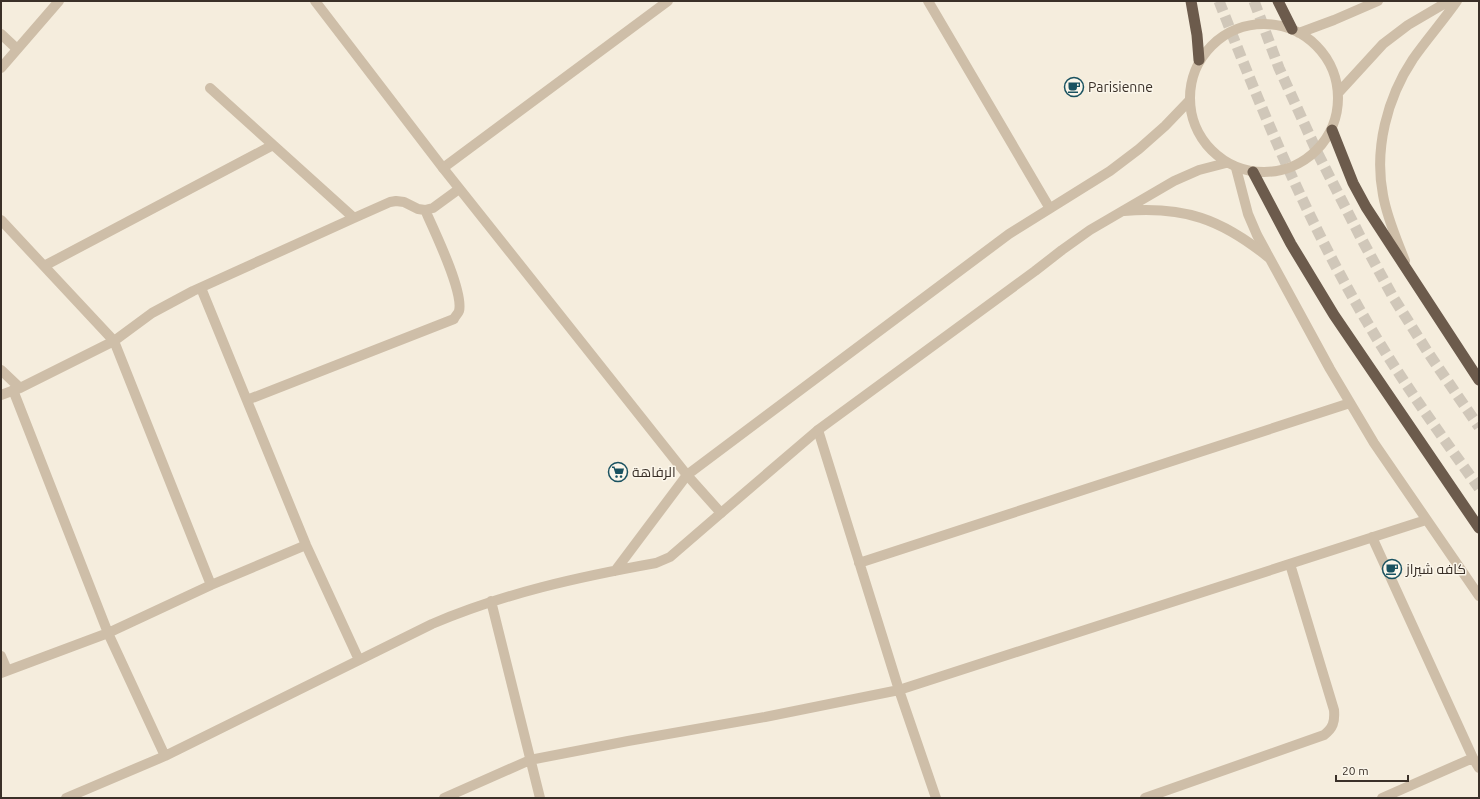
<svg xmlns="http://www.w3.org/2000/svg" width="1480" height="799" viewBox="0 0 1480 799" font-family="Ubuntu,Cairo,sans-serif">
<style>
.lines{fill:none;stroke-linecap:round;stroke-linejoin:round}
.trunk-tunnel{stroke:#d0c7b9;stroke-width:11;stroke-dasharray:11 5.5;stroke-linecap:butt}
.minor{stroke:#cebea8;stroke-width:10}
.tertiary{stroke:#cebea8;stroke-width:10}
.trunk{stroke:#6c5b4c;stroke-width:11}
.labels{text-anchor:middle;stroke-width:3;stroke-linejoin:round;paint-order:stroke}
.poi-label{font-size:14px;fill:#3a3028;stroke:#fbf6ea;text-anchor:start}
</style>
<rect width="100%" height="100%" fill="#f5eddd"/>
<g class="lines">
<path class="trunk-tunnel" d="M1219,1C1262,111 1307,221 1367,322C1401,380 1440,434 1479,488
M1254,1L1279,68L1318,154L1361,238L1393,297L1429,354L1479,427"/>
<path class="minor" d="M928,1L1049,207
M1,34L17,49
M1,68L59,1
M210,88L354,218
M443,168L668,1
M1236,168L1248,214L1257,235L1330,369L1374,443L1479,596
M1,220L114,341L211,585
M44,266L273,145
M201,288L306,545L359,660
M1,370L20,388
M13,390L108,633L165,756
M1,395L20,388L114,341L152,313L193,291L354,218L390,202L396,201L404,202L418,209L425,210L433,208L459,189
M247,400L454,319C455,316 458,314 459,311C464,292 434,230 425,210
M818,430L899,690L936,798
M1372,537L1473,758
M859,563L1350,403
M615,571L687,475
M491,601L540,798
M1,656L7,670
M1,673L108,633L211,585L306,545
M66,798L165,756L432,624C505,593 578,577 656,563L670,557L721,513
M444,798L530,760L628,741L765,717L899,690L1426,520
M1145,798L1324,735C1333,728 1335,722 1334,710L1290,564
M1382,798L1473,758L1479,768"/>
<path class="tertiary" d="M315,1L443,168L687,475L721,513L818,430L1035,271L1062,250L1090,230L1174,181L1199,170L1226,163
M1190 98a74 74 0 1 1 148 0a74 74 0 1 1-148 0Z
M1299,33L1334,20L1378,1
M1339,92L1383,44L1408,25L1449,1
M1124,211C1184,206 1221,219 1268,257
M1405,261C1397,240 1387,218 1383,195C1374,149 1387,98 1413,59C1427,39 1443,21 1457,1
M687,475L1009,234L1110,171L1139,149L1165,126L1189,101"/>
<path class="trunk" d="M1191,1L1197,35L1199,60
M1278,1L1292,29
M1332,130L1353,183L1366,207L1479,380
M1253,172L1291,244L1334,315L1479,528"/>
</g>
<defs>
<g id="cafe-ring" transform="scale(1)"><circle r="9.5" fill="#fbf6ea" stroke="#1a5260" stroke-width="1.5"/><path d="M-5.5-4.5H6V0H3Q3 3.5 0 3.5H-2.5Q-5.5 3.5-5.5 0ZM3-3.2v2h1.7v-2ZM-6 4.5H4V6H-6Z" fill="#1a5260"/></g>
<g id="supermarket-ring" transform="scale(1)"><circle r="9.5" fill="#fbf6ea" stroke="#1a5260" stroke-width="1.5"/><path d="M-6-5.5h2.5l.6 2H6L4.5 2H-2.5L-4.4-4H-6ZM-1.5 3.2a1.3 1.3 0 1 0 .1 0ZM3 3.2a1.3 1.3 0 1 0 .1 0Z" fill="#1a5260"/></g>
</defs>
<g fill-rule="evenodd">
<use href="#cafe-ring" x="1074" y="87"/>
<use href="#supermarket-ring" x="618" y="472"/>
<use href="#cafe-ring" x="1392" y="569"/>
</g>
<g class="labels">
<g class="poi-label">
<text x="1088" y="92">Parisienne</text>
<text x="632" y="477">الرفاهة</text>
<text x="1406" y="574">کافه شيراز</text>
</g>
</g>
<rect width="1480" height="799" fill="none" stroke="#3a3028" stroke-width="4"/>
<path d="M1336 775v6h72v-6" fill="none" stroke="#3a3028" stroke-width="2"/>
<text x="1342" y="775" font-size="12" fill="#3a3028" stroke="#fbf6ea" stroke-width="3" paint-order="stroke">20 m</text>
</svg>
